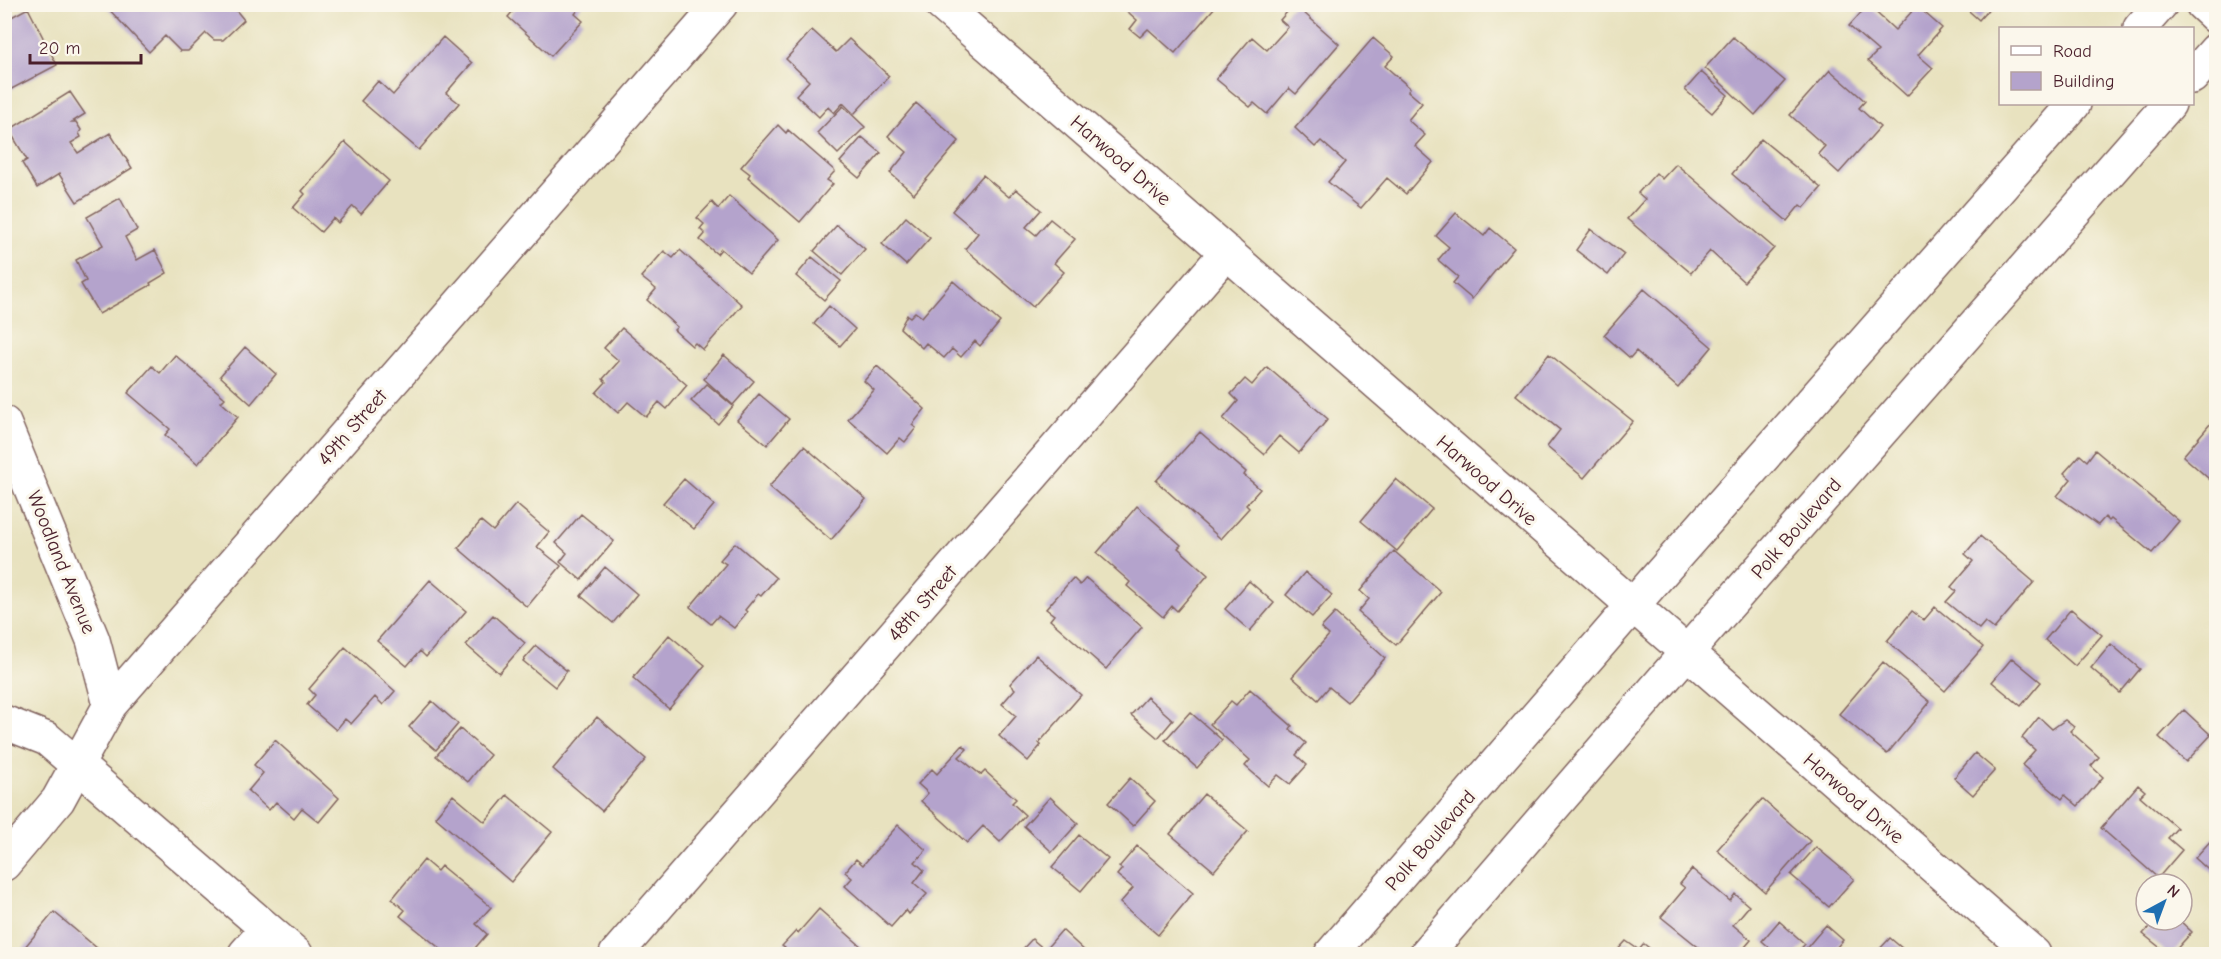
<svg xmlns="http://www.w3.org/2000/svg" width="2221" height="959" viewBox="0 0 2221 959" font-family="'Comic Neue',sans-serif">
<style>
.building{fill:#b4a3cc}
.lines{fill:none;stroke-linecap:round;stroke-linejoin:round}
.minor-casing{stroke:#81635f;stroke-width:36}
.minor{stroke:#fff;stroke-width:33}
.labels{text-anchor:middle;stroke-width:6;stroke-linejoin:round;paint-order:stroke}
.street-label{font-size:20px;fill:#4a1f2b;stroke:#fbf7ec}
</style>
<rect width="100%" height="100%" fill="#fbf7ec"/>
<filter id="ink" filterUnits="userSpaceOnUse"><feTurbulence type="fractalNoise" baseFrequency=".0167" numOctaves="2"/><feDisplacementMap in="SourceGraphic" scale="12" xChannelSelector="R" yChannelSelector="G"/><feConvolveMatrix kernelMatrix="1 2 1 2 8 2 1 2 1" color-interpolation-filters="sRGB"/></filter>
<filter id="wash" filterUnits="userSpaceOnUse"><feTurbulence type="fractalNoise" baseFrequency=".008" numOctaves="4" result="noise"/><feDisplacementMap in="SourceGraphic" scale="24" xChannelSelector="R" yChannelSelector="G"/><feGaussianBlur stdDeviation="1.35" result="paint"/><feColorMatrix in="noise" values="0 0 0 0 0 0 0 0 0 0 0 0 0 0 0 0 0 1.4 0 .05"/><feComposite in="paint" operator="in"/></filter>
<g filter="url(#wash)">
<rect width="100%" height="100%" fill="#e8e2bf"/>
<g id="blocks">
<path class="building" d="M104,4H231L244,20L223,40H214L206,33L188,51H180L165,36L149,52Z
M519,4H583L575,14L583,21L551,56L508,17Z
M1119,4H1212L1215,7L1175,53L1148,29L1140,37L1130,29L1137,20Z
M1294,4L1339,44L1296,94L1289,88L1267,114L1254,103L1250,107L1216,79L1252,37L1267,50L1288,27L1280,20Z
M1961,4H1993L1979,20Z
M1868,5L1895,30L1917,6L1942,28L1918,55L1933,68L1907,96L1868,61L1878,51L1849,26Z
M28,8L57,65L4,93V21Z
M812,30L836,52L849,39L889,76L854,114L843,103L834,113L828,107L819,117L796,95L809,81L786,59Z
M443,37L472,63L446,93L459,103L419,150L361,101L378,81L393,95Z
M1733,37L1785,81L1755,115L1705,68Z
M1373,38L1394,56L1385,66L1410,88L1408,91L1422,103L1408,120L1425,135L1415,146L1433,162L1406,194L1387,178L1361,208L1328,182L1345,162L1321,141L1315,147L1295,128Z
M1830,70L1865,101L1859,108L1880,127L1839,173L1818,154L1825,146L1790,115Z
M1701,72L1728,95L1712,113L1685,90Z
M70,92L85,114L72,122H76L81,130L79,133L81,137L71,143L78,153L110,133L132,168L77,202L59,174L37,188L22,163L27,160L9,130Z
M916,103L959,141L914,194L890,173L907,152L888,136Z
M843,106L865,127L838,154L817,133Z
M778,125L786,133L788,130L835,171L827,180L833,184L800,222L748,177L750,174L741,167Z
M862,137L881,153L859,178L840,162Z
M1761,139L1821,188L1804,208L1800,205L1787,221L1732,174Z
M345,142L389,181L361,214L353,206L338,223L333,218L321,232L293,208L305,194L302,191Z
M1676,164L1774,248L1744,282L1710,251L1691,273L1627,219L1645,199L1638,193L1656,173L1662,179Z
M983,175L1009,197L1016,189L1041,210L1026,227L1036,235L1050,219L1075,239L1054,263L1064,272L1033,307L965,249L978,233L952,211Z
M729,196L778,240L749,273L721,249L717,254L700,240L705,234L700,229L704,224L697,218L712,202L718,209Z
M120,198L137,230L125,237L137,260L155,250L167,273L150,283L151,285L99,314L81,284L86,281L76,260L103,245L87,217Z
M1456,213L1484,236L1490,228L1514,248L1472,299L1453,283L1458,277L1438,260L1449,247L1436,236Z
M906,217L930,238L906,265L882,244Z
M837,225L865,249L842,275L814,251Z
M1591,229L1624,254L1608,275L1576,250Z
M680,250L742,305L703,350L695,343L692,346L674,330L677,327L647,300L656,289L641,277L664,251L673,258Z
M812,257L841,281L824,300L796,276Z
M953,281L1000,322L980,346L975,341L961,357L952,349L944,358L926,343L922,348L900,328L907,315L910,317L915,312L922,317Z
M1644,289L1712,347L1678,388L1636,351L1630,358L1604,335Z
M829,306L855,329L840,346L814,324Z
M622,328L687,385L667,409L659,402L646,417L628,402L618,413L596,393L606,382L603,379L619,361L604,348Z
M245,347L276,374L251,404L220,376Z
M1549,354L1633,421L1584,478L1547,447L1560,430L1516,395Z
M175,355L225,398L221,402L238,417L198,464L165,435L170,429L128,393L152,366L160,373Z
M724,355L754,381L733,405L704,379Z
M877,366L925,409L912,425L916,428L905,442L900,438L887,453L848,419L874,390L864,381Z
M1267,367L1328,419L1299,453L1279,436L1264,454L1223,419L1238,401L1231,394L1245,379L1252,385Z
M707,384L733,406L718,424L691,401Z
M759,394L789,419L767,445L737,420Z
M2216,417V485L2183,456Z
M1200,432L1246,472L1244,475L1260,489L1246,505L1249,508L1221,539L1156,481Z
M804,446L866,499L831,540L769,487Z
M2095,450L2179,521L2152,553L2111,519L2109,521L2105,517L2098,525L2057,496L2071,479L2064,473L2080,455L2087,461Z
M684,479L714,505L694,529L663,503Z
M1396,479L1432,509L1397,551L1361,521Z
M516,504L549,532L537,547L561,566L527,607L458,548L481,521L493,531Z
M1137,506L1181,545L1178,548L1208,575L1177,611L1172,606L1163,617L1127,586L1130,582L1097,553Z
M581,514L614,541L581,580L560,562L567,553L556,543Z
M1980,536L2034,582L1994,629L1985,622L1979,629L1946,602L1956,591L1951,587L1973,561L1965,554Z
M735,543L776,578L761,596L758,594L745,610L747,612L734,628L718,616L711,624L690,607L726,564L720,560Z
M1394,551L1441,592L1396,645L1358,612L1369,599L1360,591Z
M605,567L637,594L613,623L581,596Z
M1305,572L1332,595L1312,617L1286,595Z
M1073,578L1080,585L1086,578L1142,627L1106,669L1050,620L1054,615L1046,609Z
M430,580L466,611L426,657L420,651L407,666L377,641Z
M1249,581L1274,603L1250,631L1225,609Z
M1935,607L1983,647L1945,691L1887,641L1912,611L1924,620Z
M2071,609L2102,635L2075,666L2045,640Z
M1335,613L1385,658L1347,702L1329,687L1318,700L1292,677L1329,635L1321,628Z
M493,615L525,643L499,673L466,645Z
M669,635L705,665L669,709L633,678Z
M2111,644L2140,669L2120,693L2091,668Z
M536,646L567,671L555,687L523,661Z
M345,647L395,691L383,705L375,697L351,724L345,719L336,730L307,705L315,695L309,689Z
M1036,655L1081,695L1039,743L1041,745L1028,761L999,736L1016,716L1002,704L1015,689L1010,684Z
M2012,658L2041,682L2021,706L1992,682Z
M1883,662L1930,702L1887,754L1839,714Z
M1250,689L1292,726L1290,729L1306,743L1296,755L1307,765L1290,784L1278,775L1268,786L1245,766L1250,760L1210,724L1231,701L1236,705Z
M1147,697L1173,720L1158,738L1131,715Z
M432,701L458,724L436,750L409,727Z
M2184,710L2211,735L2186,762L2159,737Z
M1190,712L1222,740L1197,768L1165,740Z
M597,717L646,759L602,811L553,769Z
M2039,717L2052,729L2065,720L2074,727L2070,731L2099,757L2091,766L2103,777L2078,806L2065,795L2062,799L2022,765L2035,750L2022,738Z
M460,729L490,755L468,782L436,756Z
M275,740L339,798L319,822L302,808L294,818L276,802L269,810L248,791L263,773L254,765Z
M963,745L967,749L959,757L981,775L985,771L1016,799L1012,803L1025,815L1000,842L983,826L967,843L921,801L928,793L918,784L932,769L937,774Z
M1975,753L1995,770L1973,795L1954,778Z
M1130,778L1155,801L1133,826L1108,803Z
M2138,785L2145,791L2140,796L2177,828L2168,838L2182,850L2158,878L2101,828Z
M1204,794L1248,831L1214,871L1170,834Z
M453,795L485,822L507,795L552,832L511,882L435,817Z
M1050,797L1078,823L1052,852L1024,826Z
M1762,799L1810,841L1765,892L1717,850Z
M898,825L926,850L915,862L924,870L914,883L927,894L909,914L906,910L891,927L845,886L852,878L845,872L856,859L863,865Z
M1079,835L1108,859L1081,891L1052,867Z
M2214,837L2216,839V877L2195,858Z
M1137,846L1193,893L1158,935L1120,903L1133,888L1117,875L1122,869L1119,867Z
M1816,847L1854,879L1829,907L1791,875Z
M424,860L437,871L441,866L491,907L476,924L487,934L470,954H447L400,916L405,910L392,899Z
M1692,869L1730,901L1735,894L1749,906L1733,925L1751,940L1739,954H1707L1661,917L1685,888L1680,884Z
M819,909L862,947L856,954H779L785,948L782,946L796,931L798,933Z
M54,912L104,954H19Z
M2155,920H2179L2192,932L2172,954H2168L2143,934Z
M1779,921L1805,944L1796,954H1777L1762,941Z
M1826,925L1843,940L1831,954H1808L1804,951Z
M1062,930L1087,953L1086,954H1018L1032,939L1045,950Z
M1890,938L1909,954H1875Z
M1626,941L1639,950L1644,944L1657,954H1614Z"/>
</g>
</g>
<g filter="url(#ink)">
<use href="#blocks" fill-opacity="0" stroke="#81635f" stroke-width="1.5"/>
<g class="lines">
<g class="minor-casing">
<path id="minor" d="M941,4L2034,954
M2202,4L2216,17
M2140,28L2161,4
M2192,77L2216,50
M4,423L93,640L110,705
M4,722L47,739L296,954
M4,864L58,800L110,705L721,4
M245,954L267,929
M616,954L1227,252
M1331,954L1654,581L2074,104
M1426,954L1687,652L2169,104"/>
</g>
<use href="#minor" class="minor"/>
</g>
</g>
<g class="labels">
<g class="street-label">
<text transform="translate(1121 160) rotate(41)" y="7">Harwood Drive</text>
<text transform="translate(352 427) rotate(-49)" y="7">49th Street</text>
<text transform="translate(1487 480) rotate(41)" y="7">Harwood Drive</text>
<text transform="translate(1796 528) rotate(-49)" y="7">Polk Boulevard</text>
<text transform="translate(62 562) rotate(68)" y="7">Woodland Avenue</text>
<text transform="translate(922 603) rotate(-49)" y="7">48th Street</text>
<text transform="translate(1854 798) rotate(41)" y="7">Harwood Drive</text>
<text transform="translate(1430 840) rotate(-49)" y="7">Polk Boulevard</text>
</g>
</g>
<rect width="2221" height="959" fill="none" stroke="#fbf7ec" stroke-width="24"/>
<rect x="1999" y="27" width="195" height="78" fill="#fbf7ec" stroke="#b4a19f" stroke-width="1.5"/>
<rect x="2011" y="46" width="30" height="9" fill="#ffffff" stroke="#b4a19f" stroke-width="1.5"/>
<text x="2053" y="57" font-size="18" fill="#4a1f2b">Road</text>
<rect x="2011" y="72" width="30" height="18" fill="#b4a3cc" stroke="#b4a19f" stroke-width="1.5"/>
<text x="2053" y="87" font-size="18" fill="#4a1f2b">Building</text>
<g transform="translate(2164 902) rotate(41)"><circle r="28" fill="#fbf7ec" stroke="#b4a19f" stroke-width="1.5"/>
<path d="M0-4.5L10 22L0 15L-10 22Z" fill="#1f6fb2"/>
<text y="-9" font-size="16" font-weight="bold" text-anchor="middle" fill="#4a1f2b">N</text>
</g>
<path d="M30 54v9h111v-9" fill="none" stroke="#4a1f2b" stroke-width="3"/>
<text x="39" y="54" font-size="18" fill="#4a1f2b" stroke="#fbf7ec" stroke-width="4.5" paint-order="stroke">20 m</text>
</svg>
